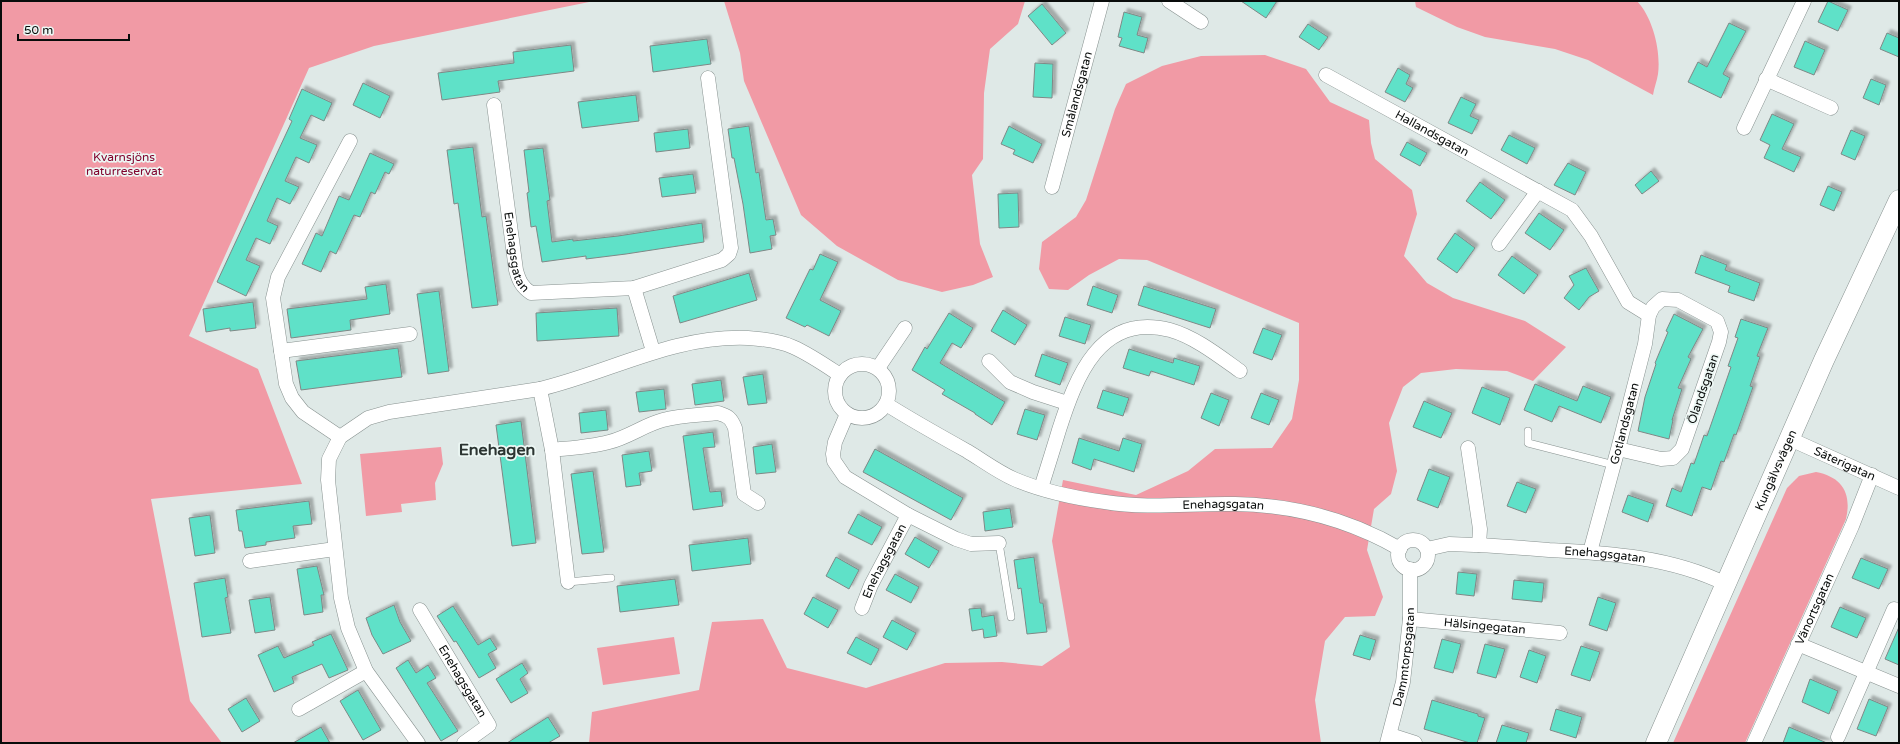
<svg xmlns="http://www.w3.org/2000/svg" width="1900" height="744" viewBox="0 0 1900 744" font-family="'Varela Round',sans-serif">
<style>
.green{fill:#f19aa5}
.building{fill:#5ee1c8;stroke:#7f8886;filter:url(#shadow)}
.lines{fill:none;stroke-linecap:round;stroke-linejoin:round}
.service-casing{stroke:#889290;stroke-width:8}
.minor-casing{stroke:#889290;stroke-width:15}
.secondary-casing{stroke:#889290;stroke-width:21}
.service{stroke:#fff;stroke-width:7}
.minor{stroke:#fff;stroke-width:14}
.secondary{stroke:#fff;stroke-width:20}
.labels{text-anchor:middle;stroke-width:3.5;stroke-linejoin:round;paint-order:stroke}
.street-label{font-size:12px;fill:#090c0b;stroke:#ecf7f4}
.park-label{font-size:12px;fill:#81042e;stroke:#ecf7f4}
.district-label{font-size:16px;font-weight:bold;fill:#2b3431;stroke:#ecf7f4}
</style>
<defs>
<filter id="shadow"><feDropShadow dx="3.5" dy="-3.5" stdDeviation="1" flood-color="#0004"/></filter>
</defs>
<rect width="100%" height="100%" fill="#dfe9e7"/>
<path class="green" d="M1,1H594L374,46L309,68L189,336L258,369L302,484L151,499L190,701L222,743H1Z
M724,1H1025L1018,24L990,49L984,93L983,159L972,175L980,244L993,277L973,285L942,292L898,280L837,246L801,215L744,81L740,53Z
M1415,1H1637C1653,18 1661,51 1658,74C1657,81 1654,88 1653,95L1588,60L1555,49L1485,37L1457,27L1416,7Z
M1265,55L1306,69L1330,102L1369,120L1371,143L1375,159L1412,190L1417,214L1404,256L1427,283L1453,298L1525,321L1566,347L1533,381L1507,371L1456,369L1421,373L1403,387L1389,423L1397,471L1391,494L1374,509L1367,550L1383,597L1375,616L1345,617L1325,641L1315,700L1321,743H589L592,712L699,690L712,622L763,619L787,668L866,688L945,663L1002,662L1042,666L1070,647L1052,541L1063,480L1136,495L1188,471L1215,449L1272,448L1292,419L1299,380V323L1147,260L1119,259L1089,275L1068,290L1049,289L1039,269L1042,242L1076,217L1086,200L1115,109L1126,84L1162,66L1201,56Z
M441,447L443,464L435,483L436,500L401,504L402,512L366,516L360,454Z
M1816,472C1842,477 1852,493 1846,519L1745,743H1673L1787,488L1799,476Z
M674,637L680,674L603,685L597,648Z"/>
<path class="building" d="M1241,1H1277L1266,18Z
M1828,1L1848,10L1838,31L1818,22Z
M1042,4L1066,33L1052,45L1028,16Z
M1124,12L1142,17L1137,35L1148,38L1144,53L1119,46L1122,38L1118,37Z
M1729,23L1746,31L1723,74L1730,78L1721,98L1688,82L1698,62L1707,67Z
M1308,24L1328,37L1319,50L1299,37Z
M1887,33L1899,38V57L1880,49Z
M707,39L711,64L653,72L650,46Z
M1805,41L1825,50L1814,75L1794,67Z
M571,45L574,71L498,81L500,92L442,100L438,73L514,63L513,52Z
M1035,63L1053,64L1052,98L1033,97Z
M1398,68L1410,75L1406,84L1413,88L1405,102L1385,92Z
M1871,79L1886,85L1879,105L1863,98Z
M363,83L390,96L380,118L353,105Z
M302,89L332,103L324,121L311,115L300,138L317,145L309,163L296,157L285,181L299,187L290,204L277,198L267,221L278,226L270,244L256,238L246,260L260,266L246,296L217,282L292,121L289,119Z
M636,95L639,121L582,128L578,102Z
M1461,97L1476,104L1470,116L1479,120L1472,134L1448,123Z
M1772,114L1794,124L1782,149L1801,157L1794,172L1764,158L1770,145L1760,140Z
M749,126L756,173L759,172L766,220L773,219L776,235L770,236L772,249L750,253L743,204L734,158H732L728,129Z
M1009,126L1042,144L1033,163L1013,154L1015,150L1001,144Z
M688,129L690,148L656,152L654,133Z
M1851,130L1865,136L1855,160L1841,154Z
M1509,135L1535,148L1527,164L1501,150Z
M1407,142L1427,153L1420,166L1400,155Z
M473,147L482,217L486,216L498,305L472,308L458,203L454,204L447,150Z
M543,148L550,200L547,201L552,242L573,239V241L618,236L702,223L704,242L626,254L586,259V256L542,262L536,226L531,227L527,193L529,192L524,150Z
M370,153L394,164L389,174L385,172L375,194L371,192L360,217L354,215L336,254L330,251L321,272L302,264L316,233L322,236L339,196L349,200Z
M1568,163L1586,172L1575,195L1554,185Z
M1651,171L1659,181L1642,194L1635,185Z
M693,174L696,193L662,197L659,178Z
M1480,182L1505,200L1491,219L1466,201Z
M1828,186L1842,192L1834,211L1820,205Z
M1018,193L1019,227L999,228L998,194Z
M1539,213L1564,230L1550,250L1525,233Z
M1455,233L1475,248L1457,273L1437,259Z
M820,254L838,262L820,300L841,311L829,336L807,325L805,327L786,318L810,269L813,270Z
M1701,255L1727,265L1725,270L1760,283L1754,301L1728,292L1730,286L1695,273Z
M1512,256L1538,275L1524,294L1498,275Z
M1586,268L1599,291L1589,297L1579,310L1564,298L1574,285L1569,276Z
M749,273L757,300L680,323L673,296Z
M386,284L390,314L350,320L351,330L291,338L287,309L367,299L365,287Z
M1093,286L1118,295L1112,313L1087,305Z
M1144,286L1216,309L1210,328L1138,305Z
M439,291L449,371L428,374L417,294Z
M253,302L256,328L230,331V328L206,332L203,309Z
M617,308L619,336L537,341L536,313Z
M1003,310L1027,325L1015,345L991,331Z
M949,313L973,328L961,348L952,343L940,363L1005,402L992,425L975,414V413L942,394L945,390L912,370L925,347L927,349Z
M1674,314L1703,329L1688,357L1691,359L1678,388L1682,389L1672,420H1673L1669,439L1638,431L1645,397L1656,364L1655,363L1668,332L1666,331Z
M1065,317L1091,325L1085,344L1059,336Z
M1741,319L1768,328L1757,356L1760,357L1750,386L1753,387L1736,435L1734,434L1724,462L1721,461L1711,490L1702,487L1692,516L1666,506L1672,488L1681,492L1691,463L1694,464L1704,435L1707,436L1731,367L1728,366L1738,338L1735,337Z
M1263,328L1282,335L1272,360L1253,353Z
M398,348L402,377L301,390L296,361Z
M1129,349L1173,363L1174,358L1200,366L1194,385L1151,371L1149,376L1123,368Z
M1042,354L1068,363L1060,385L1035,376Z
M763,374L767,403L748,405L743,377Z
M721,380L724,401L695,405L692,384Z
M1535,384L1577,401L1583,386L1611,397L1601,423L1559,406L1552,422L1524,410Z
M1482,387L1510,398L1500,425L1472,413Z
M664,389L666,409L639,412L636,392Z
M1103,390L1129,398L1123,416L1097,408Z
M1211,393L1229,400L1219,426L1201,418Z
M1261,393L1279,400L1269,425L1251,418Z
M1424,401L1452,413L1441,438L1413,427Z
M1025,409L1045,415L1037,440L1017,434Z
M606,410L608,430L581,433L579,413Z
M521,421L536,543L512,546L496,425Z
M713,432L715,447L703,448L708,480L710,492L721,491L723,506L693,510L683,436Z
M1079,438L1119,451L1123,438L1142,444L1134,472L1094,459L1091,470L1072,463Z
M772,444L776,472L756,474L753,447Z
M875,449L963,498L951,520L863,472Z
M649,451L652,471L639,473L641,485L626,487L622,455Z
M1429,469L1450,477L1438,508L1417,500Z
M593,471L604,552L582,554L571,474Z
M1517,482L1536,489L1526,513L1507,506Z
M1628,495L1654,504L1648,522L1622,512Z
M309,501L312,524L293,526L295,538L266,542V545L245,548L242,531H239L236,510Z
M1010,508L1013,527L985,531L983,512Z
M858,514L882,527L872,545L848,533Z
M210,515L215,553L195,556L189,518Z
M915,537L939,551L929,568L905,554Z
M748,538L751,564L692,571L689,545Z
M836,557L859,570L849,589L826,576Z
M1034,557L1040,603H1043L1047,632L1027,634L1021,588L1018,589L1014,560Z
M1861,558L1888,569L1879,589L1852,578Z
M317,566L324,595H321L323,612L304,615L297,569Z
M1458,572L1477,574L1474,596L1456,594Z
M895,574L919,587L911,603L886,590Z
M225,578L228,597L225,598L231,633L202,637L194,583Z
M675,579L679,605L620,612L617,586Z
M1514,580L1544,583L1542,602L1512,599Z
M270,597L275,630L255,633L249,600Z
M813,597L838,610L828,628L804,614Z
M1598,597L1616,603L1607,631L1589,625Z
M394,605L400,622L411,641L383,654L372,635L366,618Z
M453,606L478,645L490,638L497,649L488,654L496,668L479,678L456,641L454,642L437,616Z
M1840,607L1866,618L1857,638L1831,627Z
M981,608L982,617L994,615L997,636L984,638L983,629L972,631L969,609Z
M892,620L916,633L907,650L883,637Z
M1899,627V665L1885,659Z
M331,634L348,670L329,678L322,664L292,677L294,683L274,692L258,655L278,646L284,658L314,645L312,642Z
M1360,635L1376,640L1370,660L1353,655Z
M856,637L879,649L871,665L847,653Z
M1442,639L1461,644L1453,673L1434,668Z
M1485,644L1505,649L1496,678L1477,673Z
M1581,646L1600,652L1590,681L1571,675Z
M1529,650L1546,656L1537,683L1520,677Z
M408,660L416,673L428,665L436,678L427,683L458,731L441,741L396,668Z
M522,663L528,673L520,679L528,693L511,703L496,679Z
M1810,679L1838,691L1829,714L1802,702Z
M358,690L381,730L363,740L340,701Z
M246,698L260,721L242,732L228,709Z
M1869,699L1888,707L1876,736L1857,729Z
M1432,700L1478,714V716L1485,718L1477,743H1470L1424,729Z
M1556,709L1582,717L1576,738L1550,730Z
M548,717L560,736L548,743H507Z
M1502,725L1529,733L1526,743H1496Z
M321,727L330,743H293Z
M1789,727L1827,743H1783Z"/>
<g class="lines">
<g class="service-casing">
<path id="service" d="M1528,431V443L1614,465
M999,543L1011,617
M568,582L611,578"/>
</g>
<g class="minor-casing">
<g id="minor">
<path d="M1169,1L1201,22"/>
<path id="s1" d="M1326,75L1572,210L1591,236L1628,302L1649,315"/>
<path d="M1766,79L1831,108"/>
<path id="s2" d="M494,105L516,270C519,281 522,287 531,293L634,288L722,260L729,254L731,248L708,78"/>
<path d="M1744,128L1804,1"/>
<path id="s3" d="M1052,187L1102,1"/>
<path d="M1499,244L1538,191"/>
<path d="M634,288L653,351"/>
<path d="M281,351L410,334"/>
<path d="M989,361L1010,382L1033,392L1067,403"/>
<circle cx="862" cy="391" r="27"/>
<path d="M878,368L905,328"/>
<path d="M540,389L552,450L568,582"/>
<path id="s4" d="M886,404C913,421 940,436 967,451C982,460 998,472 1014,479C1042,491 1075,498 1105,502C1148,509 1192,503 1235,504C1293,505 1350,520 1400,549"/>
<path d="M847,414L835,442L833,454L834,461L845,477L908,515L956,539L971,544L999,543"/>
<path d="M340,437L303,412L292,398L286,384L273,298L278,277L350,141"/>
<path id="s5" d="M1790,439L1899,488"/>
<path d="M1468,448L1480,529L1479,545"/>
<path d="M552,450C571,448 591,447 609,442C629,437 644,425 663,420C681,415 701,415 718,413C728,416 731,418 735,428L744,494L758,503"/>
<path d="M1041,488C1047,469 1053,450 1059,430C1076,377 1100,312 1170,330C1195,337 1219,356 1240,371"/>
<circle cx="1413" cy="555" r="15"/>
<path id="s6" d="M1427,549L1449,544C1482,545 1515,547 1549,550C1610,553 1671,557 1726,584"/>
<path id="s7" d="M1590,552L1618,449L1645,344L1649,315L1653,307L1662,299L1678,300L1717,321L1721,332L1719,342L1682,449L1673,458L1661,459L1618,449"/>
<path d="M250,561L335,549"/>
<path id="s8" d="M862,608L871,585L908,515"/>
<path id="s9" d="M420,610L489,725L464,743"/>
<path id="s10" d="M1410,619L1560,633"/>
<path d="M1798,644L1899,686"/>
<path d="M299,709L366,671"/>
<path d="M1390,735L1415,743"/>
<path d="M1838,737L1894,609"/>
<path d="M418,743L366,671L348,628L341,598L328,480L329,459L340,437L368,418L389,412L540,389C611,372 673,335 748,338C763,339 780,341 793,347C809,354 825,365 840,375"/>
<path id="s11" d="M1387,743L1403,682L1410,619V569"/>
<path id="s12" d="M1754,743L1852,526L1872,475"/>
</g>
</g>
<g class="secondary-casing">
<g id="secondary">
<path id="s13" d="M1656,743L1824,360L1899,200"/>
</g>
</g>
<use href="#service" class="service"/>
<use href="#minor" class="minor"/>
<use href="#secondary" class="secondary"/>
</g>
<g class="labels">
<g class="street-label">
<text dy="4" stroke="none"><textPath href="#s3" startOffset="96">Smålandsgatan</textPath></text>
<text dy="4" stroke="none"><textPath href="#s1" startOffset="121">Hallandsgatan</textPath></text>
<text dy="4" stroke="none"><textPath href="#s2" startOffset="149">Enehagsgatan</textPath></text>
<text transform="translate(1703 389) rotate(-71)" y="4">Ölandsgatan</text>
<text dy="4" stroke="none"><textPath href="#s7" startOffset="133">Gotlandsgatan</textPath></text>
<text dy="4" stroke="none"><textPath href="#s5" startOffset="60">Säterigatan</textPath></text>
<text dy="4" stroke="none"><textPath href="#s13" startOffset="298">Kungälvsvägen</textPath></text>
<text dy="4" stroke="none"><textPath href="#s4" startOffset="361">Enehagsgatan</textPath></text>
<text dy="4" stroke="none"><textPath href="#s6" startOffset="179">Enehagsgatan</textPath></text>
<text dy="4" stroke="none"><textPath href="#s8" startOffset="52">Enehagsgatan</textPath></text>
<text dy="4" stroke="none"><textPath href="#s12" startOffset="147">Vänortsgatan</textPath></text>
<text dy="4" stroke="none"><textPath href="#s10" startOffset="75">Hälsingegatan</textPath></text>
<text dy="4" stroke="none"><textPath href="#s11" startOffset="88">Dammtorpsgatan</textPath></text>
<text dy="4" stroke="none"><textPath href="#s9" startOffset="83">Enehagsgatan</textPath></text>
</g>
<g class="park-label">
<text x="124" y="161">Kvarnsjöns<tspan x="124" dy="14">naturreservat</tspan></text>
</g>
<g class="district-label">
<text x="497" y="455">Enehagen</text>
</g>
</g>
<rect width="1900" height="744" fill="none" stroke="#090c0b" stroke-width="4"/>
<path d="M18 34v6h111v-6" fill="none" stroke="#090c0b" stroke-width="2"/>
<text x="24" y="34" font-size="12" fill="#090c0b" stroke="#ecf7f4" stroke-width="3" paint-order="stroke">50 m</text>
</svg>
